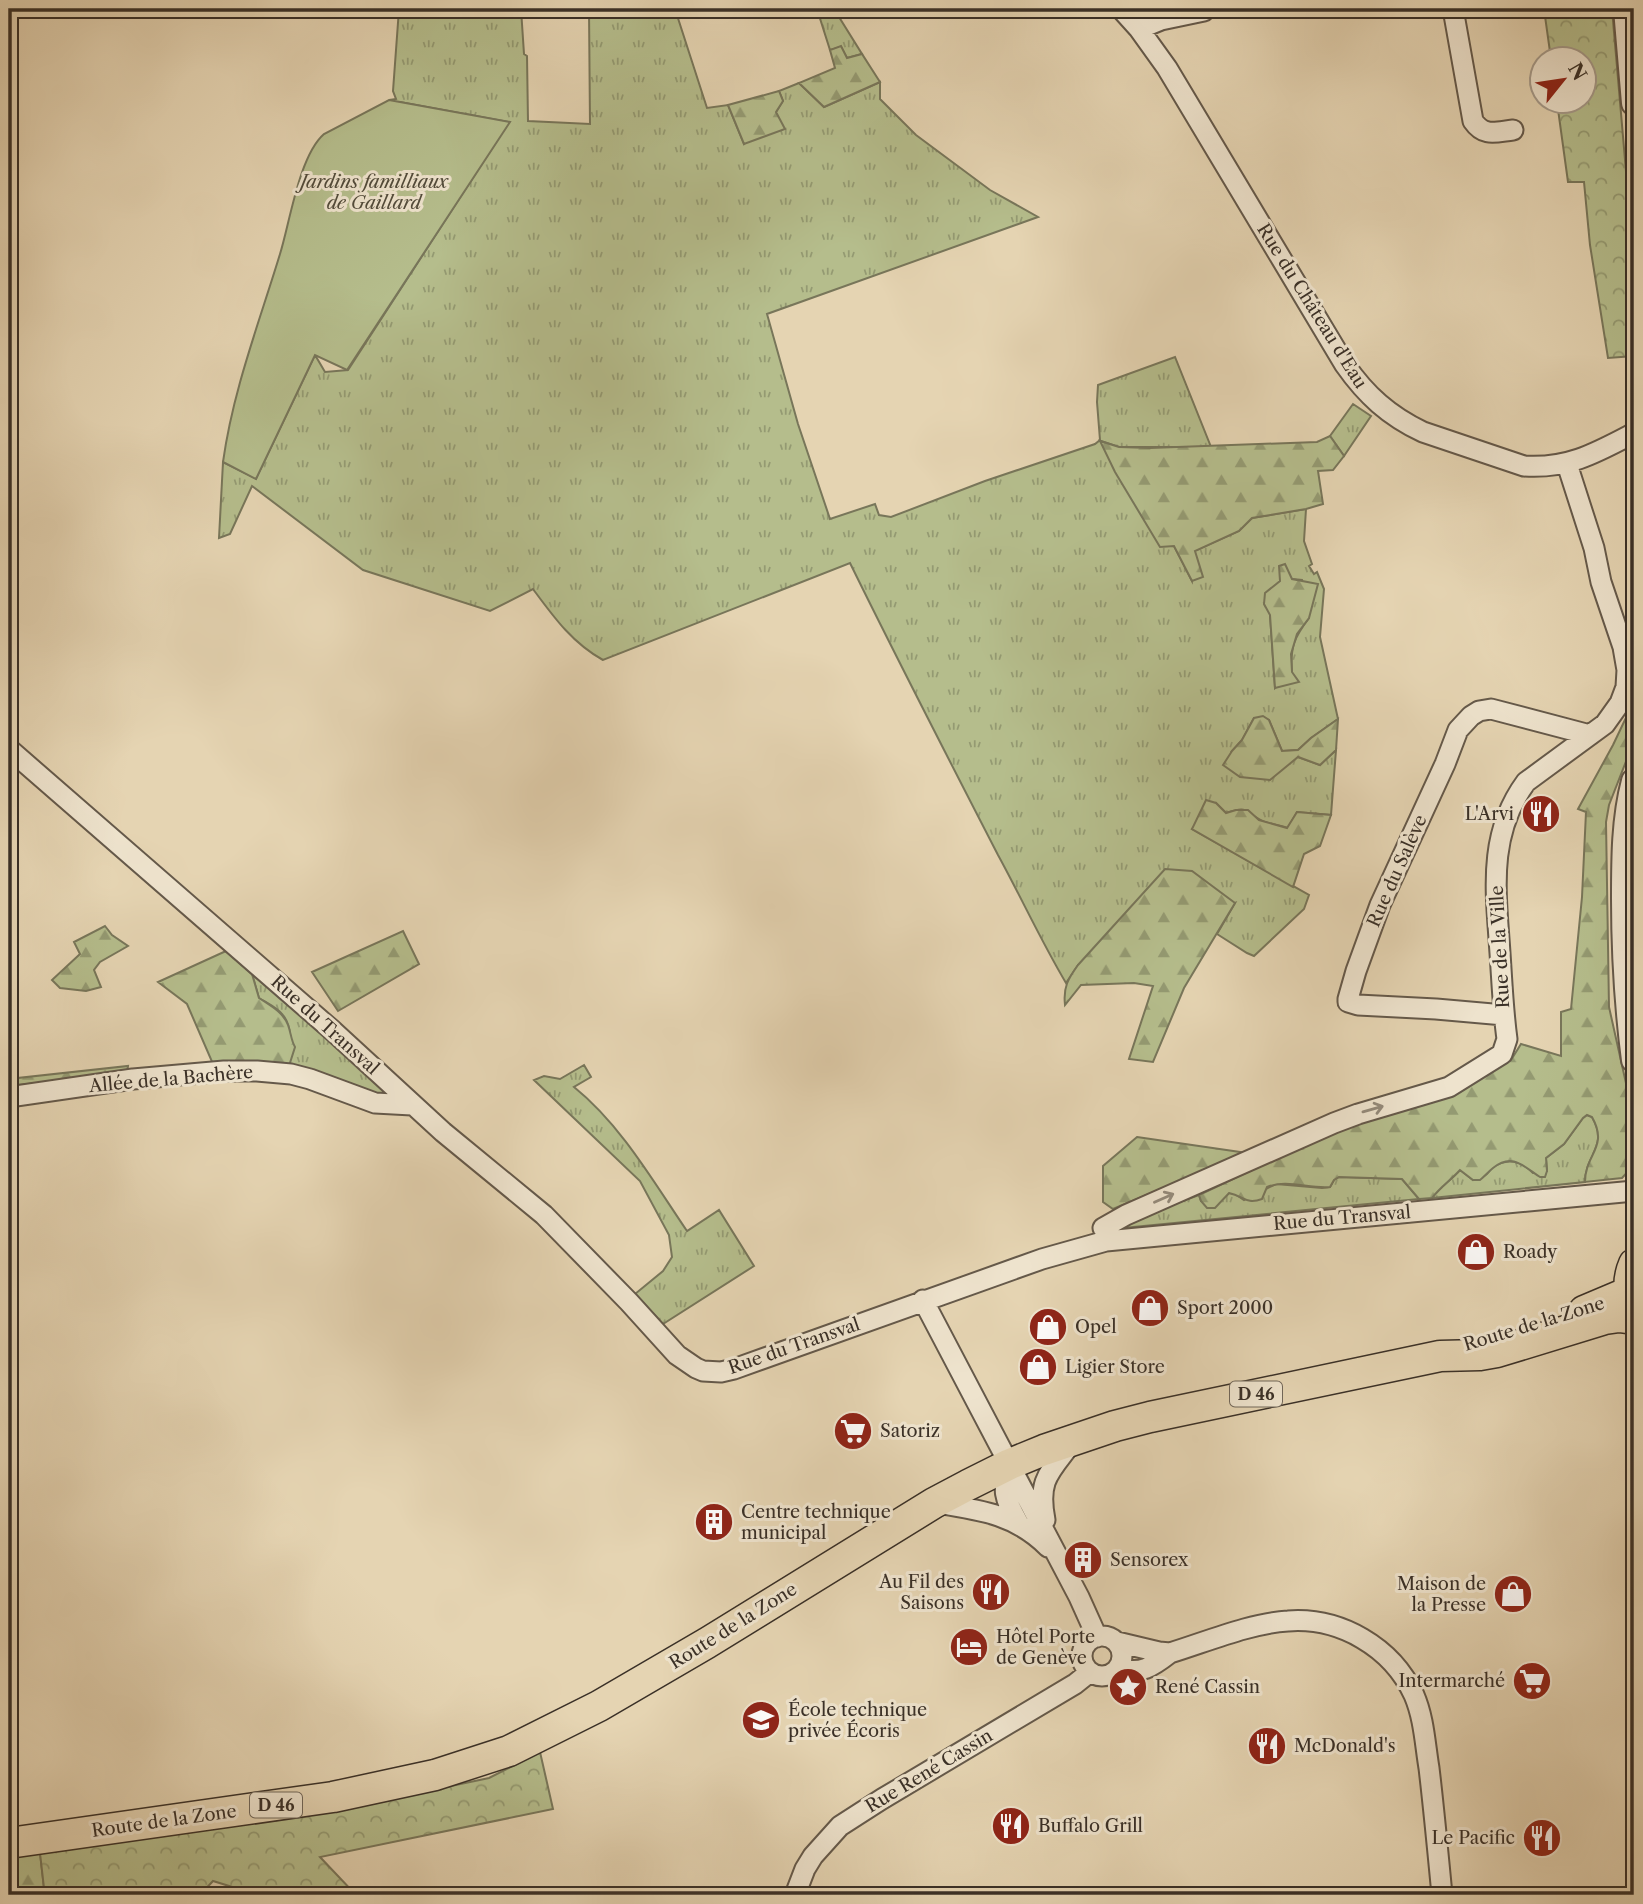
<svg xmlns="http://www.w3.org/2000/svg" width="1643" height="1904" viewBox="0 0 1643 1904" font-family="'Libre Caslon Text',serif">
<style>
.grass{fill:url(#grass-tufts);stroke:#78765a;stroke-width:2;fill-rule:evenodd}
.forest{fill:url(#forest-firs);stroke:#78765a;stroke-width:2}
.park{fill:url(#park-crowns);stroke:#78765a;stroke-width:2}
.garden{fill:#b5bd8c;stroke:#78765a;stroke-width:2}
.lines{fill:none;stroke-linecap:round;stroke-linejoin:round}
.minor-casing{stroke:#65594a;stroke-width:23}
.tertiary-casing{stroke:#65594a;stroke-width:28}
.primary-casing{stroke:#3a3027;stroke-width:33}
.minor{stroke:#eee3cd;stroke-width:19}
.tertiary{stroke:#eee3cd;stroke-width:24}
.primary{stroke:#e5d4b2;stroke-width:30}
.oneway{stroke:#948a7a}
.labels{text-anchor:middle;stroke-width:6;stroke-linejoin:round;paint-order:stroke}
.shield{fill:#eee3cd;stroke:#706659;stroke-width:2}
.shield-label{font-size:16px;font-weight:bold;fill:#3a3027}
.park-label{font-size:18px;font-style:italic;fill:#534c3b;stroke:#eee3cd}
.street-label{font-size:18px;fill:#3a3027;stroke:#eee3cd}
.poi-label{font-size:18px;fill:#3a3027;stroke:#eee3cd;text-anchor:start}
</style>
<defs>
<pattern id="grass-tufts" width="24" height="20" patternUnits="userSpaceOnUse" patternTransform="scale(1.75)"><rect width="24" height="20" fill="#b5bd8c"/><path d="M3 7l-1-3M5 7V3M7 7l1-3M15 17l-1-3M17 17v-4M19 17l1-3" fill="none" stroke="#949a72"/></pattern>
<pattern id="forest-firs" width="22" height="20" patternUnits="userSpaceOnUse" patternTransform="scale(1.75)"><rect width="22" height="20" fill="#b5bd8c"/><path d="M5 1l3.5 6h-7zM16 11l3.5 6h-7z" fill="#949a72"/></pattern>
<pattern id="park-crowns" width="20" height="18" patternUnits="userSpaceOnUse" patternTransform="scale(1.75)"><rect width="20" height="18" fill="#b5bd8c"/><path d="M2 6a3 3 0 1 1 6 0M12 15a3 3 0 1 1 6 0" fill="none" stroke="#949a72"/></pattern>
</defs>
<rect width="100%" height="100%" fill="#e5d4b2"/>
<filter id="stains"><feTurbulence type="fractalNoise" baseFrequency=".00286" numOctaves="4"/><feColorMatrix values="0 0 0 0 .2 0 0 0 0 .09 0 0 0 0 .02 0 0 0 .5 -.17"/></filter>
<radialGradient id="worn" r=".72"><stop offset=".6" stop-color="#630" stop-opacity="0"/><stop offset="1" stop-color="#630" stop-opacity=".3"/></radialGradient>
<path class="grass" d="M399,9H521L524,54L527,56L528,121L590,124L589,9H675L707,108L728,105L744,144L776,112L783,101L779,91L799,83L824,107L880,82V99L916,135L990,190L1038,217L767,314L798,424L830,519L875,504L879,515L891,517L985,481L1095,444L1100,440L1097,402L1098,385L1175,357L1211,447H1119L1101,441L1174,546L1192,581L1194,551L1239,531L1252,518L1306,509L1304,541L1312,564L1309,566L1314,574L1317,572L1324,589L1320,637L1338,719L1311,738L1298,750L1282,751L1269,720L1254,718L1242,740L1232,751L1298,757L1320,765L1336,750L1331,815L1297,812L1288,828C1279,825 1267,824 1259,819C1243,810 1247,806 1226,813L1216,803L1192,829L1309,895L1304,909L1254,956L1247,953L1217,934L1235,903L1078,965L1066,983C1041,941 1021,897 998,855C948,758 898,661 850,563L603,660C572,643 553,616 533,589L490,611L363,570L252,486L230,534L219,538L223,462L256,479L315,355L325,372L348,370L509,122L389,100L396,99L393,91ZM1292,579L1302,580L1309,618C1294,638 1290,647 1292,672L1275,688L1270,615L1280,581Z
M817,9H834L862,54L847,58L841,47L830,50Z
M1353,404L1371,416L1344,456L1330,436Z
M252,974L356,1061L387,1091L380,1098L289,1066C290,1050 294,1029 283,1015C278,1008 267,1003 259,998Z
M584,1065L591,1077L574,1087C621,1125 653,1181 687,1231L719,1210L754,1266L663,1324L635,1294L663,1271L672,1257L669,1235L640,1181L534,1080L544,1076L560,1079Z
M1587,1115L1592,1117C1609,1147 1585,1154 1585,1182L1432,1198C1440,1187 1451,1180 1460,1170L1473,1180C1477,1178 1481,1178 1484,1176C1488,1174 1489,1171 1492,1168C1507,1157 1522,1161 1533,1173L1547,1171L1546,1158L1564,1144L1583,1118Z
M1339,1177L1402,1179L1419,1199L1123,1228L1144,1215L1199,1195L1201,1201L1220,1202L1229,1193L1235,1194L1244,1200L1276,1184L1322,1188L1330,1187L1334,1180Z"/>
<path class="forest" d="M841,46L847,58L862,54L880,82L824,107L799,83L835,68L830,50Z
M779,91L783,101L776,112L785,129L744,144L728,105Z
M1330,436L1344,456L1333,470L1318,471L1323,504L1306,509L1252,518L1239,531L1195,551L1203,577L1192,581L1174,546L1160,547L1115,472L1100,441L1119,447L1150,448L1317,442Z
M1285,564L1292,579L1318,584L1309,618L1297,634L1291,654L1292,672L1299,682L1275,688L1270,615L1264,604L1265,593L1280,581L1279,566Z
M1633,703H1634V741L1609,805L1606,822L1609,1007L1634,1119V1165L1622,1178L1585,1182C1585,1154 1609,1147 1592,1117L1587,1115L1583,1118L1564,1144L1546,1158L1547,1171L1545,1177H1540C1524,1167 1513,1152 1493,1168C1488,1172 1485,1176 1480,1180H1473L1460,1170C1451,1180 1440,1187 1432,1198L1419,1199L1402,1179L1339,1177L1334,1180L1330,1187C1309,1189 1287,1179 1267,1187L1262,1199C1246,1205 1244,1196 1229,1193L1215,1208H1207L1201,1201L1199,1195L1337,1130L1443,1098L1511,1060L1521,1044L1561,1056V1012L1571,1009L1582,897L1586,812L1578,809L1613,745Z
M1263,716L1269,720L1282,751L1298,750L1311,738L1338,719L1336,750L1320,765L1298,757L1270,780L1240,777L1223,765L1232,751L1242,740L1254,718Z
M1206,800L1216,803L1226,813L1236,810H1248L1259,820L1287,828L1297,812L1331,815L1320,846L1304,854L1293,887L1192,829Z
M1165,869L1192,871L1235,903L1184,988L1153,1062L1129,1059L1153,986L1134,983L1081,985L1065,1005C1063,987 1068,979 1078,965Z
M105,926L112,935L128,946L100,962L94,970L101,987L86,991L60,988L52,980L80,954L74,942Z
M403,931L419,964L338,1011L312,972Z
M226,951L252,974L259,998C271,1006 283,1012 288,1025C291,1033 291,1040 295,1047L289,1066L213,1064L187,1004L158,982Z
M128,1066L127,1073L18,1085V1078Z
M1137,1137L1247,1153L1113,1209L1103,1202V1166Z
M40,1853L44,1888L54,1895H9V1857Z"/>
<path class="park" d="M1544,9H1612L1634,264V356L1608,358L1590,245L1584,182H1568L1557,102H1584V60L1551,59Z
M540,1752L553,1809L320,1857L356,1895H258L213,1881L200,1895H119L117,1892L96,1895H54L44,1888L40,1853L408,1795L489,1778Z"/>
<path class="garden" d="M389,100L510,122L347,370L315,355L256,479L223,462C233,390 259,323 280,254C290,222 299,156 324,134Z"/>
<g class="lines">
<g class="minor-casing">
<path id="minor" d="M1121,9L1139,29L1167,68L1345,365C1366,395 1389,416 1423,432L1524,466C1568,469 1596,453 1634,433
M1453,9L1473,121C1484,137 1495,132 1513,130
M1139,29L1161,20L1204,11V9
M9,749L332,1030L443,1132L544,1215L629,1302L677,1355L696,1368L703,1371L721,1372L734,1369L1042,1259L1106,1241L1634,1191
M1504,1015L1436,1009L1358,1005L1348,1002V999L1356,971L1380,905L1445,764L1458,730L1471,716L1479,711L1491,709L1590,735
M9,1097L133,1079L224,1071H257L291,1074L310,1079L375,1103L412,1105
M1103,1228L1126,1215L1334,1123L1358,1114L1449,1087L1502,1054L1507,1039C1503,1010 1502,982 1500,953C1496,892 1487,835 1526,782L1605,724L1620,703L1626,687L1627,670L1623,647L1601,582L1594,548L1567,464
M923,1300L1079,1597L1097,1637
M1010,1464C1001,1494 1005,1498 1019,1524
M935,1503C980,1510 1015,1514 1048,1547
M1045,1520C1037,1479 1050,1472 1073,1441
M1082 1656a20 20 0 1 1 40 0a20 20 0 1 1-40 0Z
M1117,1642L1159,1652L1170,1653C1206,1642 1251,1623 1288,1621C1340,1617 1392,1647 1414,1695C1424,1718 1425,1744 1429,1768C1434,1810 1438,1853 1442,1895
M1118,1668C1141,1675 1152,1667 1170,1653
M795,1895L805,1869L813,1856L840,1826L882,1799L1075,1684L1090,1672"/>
</g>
<g class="tertiary-casing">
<path id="tertiary" d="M1626,9L1634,103
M1634,781C1624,819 1624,859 1624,899C1624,954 1627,1005 1634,1060"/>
</g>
<g class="primary-casing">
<path id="primary" d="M1634,1264C1627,1280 1628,1294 1634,1310
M1584,1311L1629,1292
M9,1843L333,1797L435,1775L509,1751L599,1706L707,1643L934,1503L968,1485L1010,1464L1044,1450L1115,1426L1150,1417L1440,1356L1480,1355L1497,1352L1605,1319L1619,1317L1634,1319"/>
</g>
<use href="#minor" class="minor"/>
<use href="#tertiary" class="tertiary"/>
<use href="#primary" class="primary"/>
</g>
<defs><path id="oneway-shaft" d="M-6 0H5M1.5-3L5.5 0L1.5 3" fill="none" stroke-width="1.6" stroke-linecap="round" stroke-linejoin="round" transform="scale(1.75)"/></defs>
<g class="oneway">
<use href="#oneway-shaft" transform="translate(1373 1109) rotate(-16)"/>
<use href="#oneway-shaft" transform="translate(1164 1198) rotate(-24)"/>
</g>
<defs>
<g id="restaurant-disc" transform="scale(2.0125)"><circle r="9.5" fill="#8f2418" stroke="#eee3cd"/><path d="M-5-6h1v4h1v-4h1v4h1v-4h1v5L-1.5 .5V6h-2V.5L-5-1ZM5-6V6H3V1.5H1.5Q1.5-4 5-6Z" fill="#fff"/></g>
<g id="shop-disc" transform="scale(2.0125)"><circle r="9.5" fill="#8f2418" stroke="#eee3cd"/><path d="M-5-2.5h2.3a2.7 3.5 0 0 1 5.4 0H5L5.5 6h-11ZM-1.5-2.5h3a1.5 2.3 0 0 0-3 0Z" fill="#fff"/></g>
<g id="supermarket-disc" transform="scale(2.0125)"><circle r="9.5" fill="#8f2418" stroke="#eee3cd"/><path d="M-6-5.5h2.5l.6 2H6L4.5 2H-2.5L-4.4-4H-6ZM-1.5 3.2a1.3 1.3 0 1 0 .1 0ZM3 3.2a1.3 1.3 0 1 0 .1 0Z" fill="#fff"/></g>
<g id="building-disc" transform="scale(2.0125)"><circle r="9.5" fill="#8f2418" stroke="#eee3cd"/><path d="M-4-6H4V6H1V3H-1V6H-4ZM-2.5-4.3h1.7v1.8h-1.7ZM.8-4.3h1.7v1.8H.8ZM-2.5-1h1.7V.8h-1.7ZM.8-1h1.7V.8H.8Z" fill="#fff"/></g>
<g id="hotel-disc" transform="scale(2.0125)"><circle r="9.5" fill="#8f2418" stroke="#eee3cd"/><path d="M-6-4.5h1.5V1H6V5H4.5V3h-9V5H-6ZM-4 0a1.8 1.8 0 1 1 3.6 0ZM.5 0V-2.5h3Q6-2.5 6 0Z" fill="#fff"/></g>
<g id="sight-disc" transform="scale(2.0125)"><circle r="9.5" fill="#8f2418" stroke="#eee3cd"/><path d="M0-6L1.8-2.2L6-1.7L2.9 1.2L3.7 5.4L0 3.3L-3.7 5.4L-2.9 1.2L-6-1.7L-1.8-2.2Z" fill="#fff"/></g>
<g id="university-disc" transform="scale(2.0125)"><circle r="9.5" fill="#8f2418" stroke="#eee3cd"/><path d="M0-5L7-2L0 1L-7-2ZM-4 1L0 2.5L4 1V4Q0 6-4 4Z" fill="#fff"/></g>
</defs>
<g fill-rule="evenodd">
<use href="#restaurant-disc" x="1541" y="814"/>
<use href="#shop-disc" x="1476" y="1252"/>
<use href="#shop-disc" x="1150" y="1308"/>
<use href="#shop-disc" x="1048" y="1327"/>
<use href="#shop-disc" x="1038" y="1367"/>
<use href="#supermarket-disc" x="853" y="1431"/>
<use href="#building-disc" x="714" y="1522"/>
<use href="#building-disc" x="1083" y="1560"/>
<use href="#restaurant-disc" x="991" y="1592"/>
<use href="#shop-disc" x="1513" y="1594"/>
<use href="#hotel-disc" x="969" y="1647"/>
<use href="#supermarket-disc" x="1532" y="1681"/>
<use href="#sight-disc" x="1128" y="1687"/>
<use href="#university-disc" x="761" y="1720"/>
<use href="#restaurant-disc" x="1267" y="1746"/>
<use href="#restaurant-disc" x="1011" y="1826"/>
<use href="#restaurant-disc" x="1542" y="1838"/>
</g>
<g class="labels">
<g class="shield">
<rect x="1230" y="1381.5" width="52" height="25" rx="5"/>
<rect x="250" y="1792.5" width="52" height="25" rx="5"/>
</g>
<g class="shield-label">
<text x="1256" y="1400">D 46</text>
<text x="276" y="1811">D 46</text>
</g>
<g class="park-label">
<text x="374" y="188">Jardins familliaux<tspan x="374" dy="21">de Gaillard</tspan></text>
</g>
<g class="street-label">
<text transform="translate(1312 306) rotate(58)" y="6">Rue du Château d'Eau</text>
<text transform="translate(1397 871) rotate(-66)" y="6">Rue du Salève</text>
<text transform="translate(1500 947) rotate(-93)" y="6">Rue de la Ville</text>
<text transform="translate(325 1025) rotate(42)" y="6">Rue du Transval</text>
<text transform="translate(171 1079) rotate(-5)" y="6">Allée de la Bachère</text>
<text transform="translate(1342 1218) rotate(-5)" y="6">Rue du Transval</text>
<text transform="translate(1534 1324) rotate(-17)" y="6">Route de la Zone</text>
<text transform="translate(794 1346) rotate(-19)" y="6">Rue du Transval</text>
<text transform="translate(733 1626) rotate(-32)" y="6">Route de la Zone</text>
<text transform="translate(929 1771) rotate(-31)" y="6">Rue René Cassin</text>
<text transform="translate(164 1821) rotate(-8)" y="6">Route de la Zone</text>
</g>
<g class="poi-label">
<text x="1514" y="820" text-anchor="end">L'Arvi</text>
<text x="1503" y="1258">Roady</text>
<text x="1177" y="1314">Sport 2000</text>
<text x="1075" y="1333">Opel</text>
<text x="1065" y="1373">Ligier Store</text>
<text x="880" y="1437">Satoriz</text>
<text x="741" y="1518">Centre technique<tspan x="741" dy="21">municipal</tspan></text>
<text x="1110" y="1566">Sensorex</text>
<text x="964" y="1588" text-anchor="end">Au Fil des<tspan x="964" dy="21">Saisons</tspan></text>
<text x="1486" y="1590" text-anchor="end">Maison de<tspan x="1486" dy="21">la Presse</tspan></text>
<text x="996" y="1643">Hôtel Porte<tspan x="996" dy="21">de Genève</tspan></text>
<text x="1505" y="1687" text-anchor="end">Intermarché</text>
<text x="1155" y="1693">René Cassin</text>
<text x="788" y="1716">École technique<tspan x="788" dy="21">privée Écoris</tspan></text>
<text x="1294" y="1752">McDonald's</text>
<text x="1038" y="1832">Buffalo Grill</text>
<text x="1515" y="1844" text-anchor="end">Le Pacific</text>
</g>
</g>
<rect width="1643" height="1904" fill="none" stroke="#e5d4b2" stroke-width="35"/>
<rect x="10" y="10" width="1622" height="1883" fill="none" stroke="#3a3027" stroke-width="3.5"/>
<rect x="18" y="18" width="1608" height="1869" fill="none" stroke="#3a3027" stroke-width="2"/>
<g transform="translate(1563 80) rotate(60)"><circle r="33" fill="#eee3cd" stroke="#a69b8b" stroke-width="2"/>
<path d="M0-5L12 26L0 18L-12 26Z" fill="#8f2418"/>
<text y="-10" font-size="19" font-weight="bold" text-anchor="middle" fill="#3a3027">N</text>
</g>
<rect width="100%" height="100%" filter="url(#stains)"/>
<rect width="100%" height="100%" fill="url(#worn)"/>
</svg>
